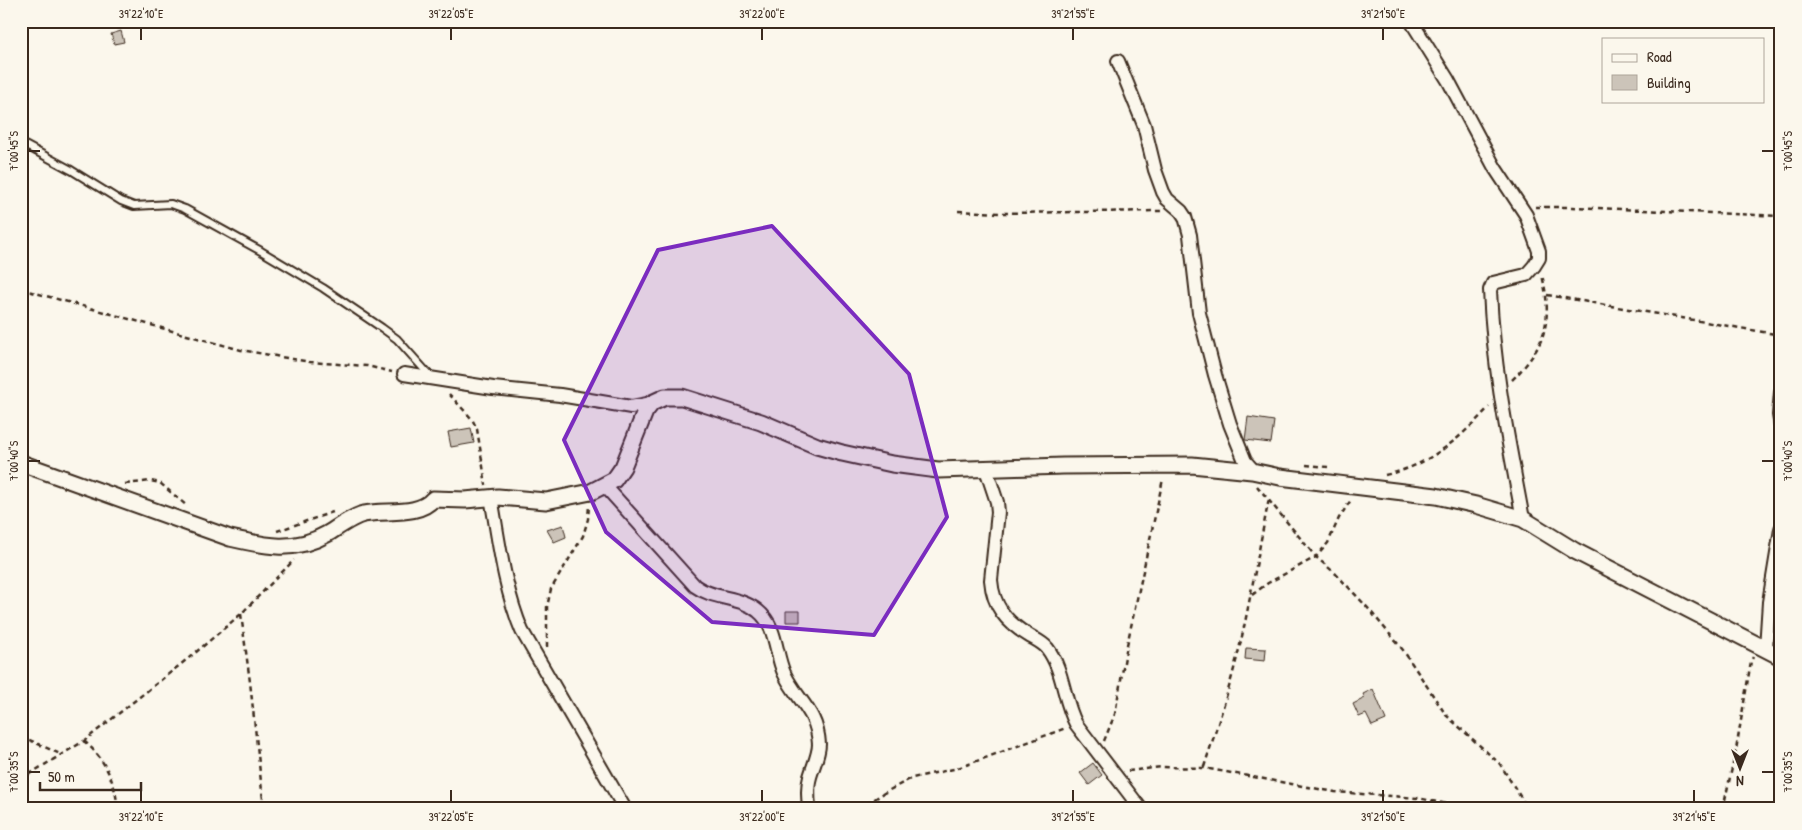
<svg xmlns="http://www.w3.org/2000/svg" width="1802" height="830" viewBox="0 0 1802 830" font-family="'Patrick Hand',sans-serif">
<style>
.building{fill:#ccc4b9;stroke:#3b2a1e}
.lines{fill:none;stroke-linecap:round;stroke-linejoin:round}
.service-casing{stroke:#3b2a1e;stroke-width:10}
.minor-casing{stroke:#3b2a1e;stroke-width:16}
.tertiary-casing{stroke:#3b2a1e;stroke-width:19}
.path{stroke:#3b2a1e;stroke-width:2.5;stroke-dasharray:5 4;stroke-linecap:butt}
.service{stroke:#fbf7ec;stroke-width:6}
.minor{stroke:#fbf7ec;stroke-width:12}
.tertiary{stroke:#fbf7ec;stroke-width:15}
.marked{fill:#7b2cbf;fill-opacity:0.2;stroke:#7b2cbf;stroke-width:4;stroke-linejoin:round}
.ticks{fill:none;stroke:#3b2a1e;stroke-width:2}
.neatline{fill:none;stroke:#3b2a1e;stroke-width:2}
.ticks-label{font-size:12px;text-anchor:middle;fill:#3b2a1e}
</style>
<rect width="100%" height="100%" fill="#fbf7ec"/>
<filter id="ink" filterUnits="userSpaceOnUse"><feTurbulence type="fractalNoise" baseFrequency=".02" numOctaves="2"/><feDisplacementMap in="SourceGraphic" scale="10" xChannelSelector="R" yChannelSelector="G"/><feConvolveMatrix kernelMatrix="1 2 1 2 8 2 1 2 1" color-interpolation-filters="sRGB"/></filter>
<g filter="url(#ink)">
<path class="building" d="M121,31L124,42L114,44L111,34Z
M1248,417L1274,421L1271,443L1245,440Z
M471,428L474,443L451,447L448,432Z
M563,525L566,537L554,542L547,530Z
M786,611H800V622H786Z
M1246,648L1266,649L1265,661L1245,659Z
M1373,689L1386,720L1372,726L1366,714L1359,717L1353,704L1365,698L1363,694Z
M1093,763L1102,775L1089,785L1080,773Z"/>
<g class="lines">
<g class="service-casing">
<path id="service" d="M21,27L24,21
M21,143L71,170L121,201L134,206L171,204L185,209L261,251L323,288L382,328L397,339L431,377"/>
</g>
<g class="minor-casing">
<path id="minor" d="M1411,21L1448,80L1495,168L1526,215L1539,251V258L1534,266L1526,275L1493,283L1490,290C1493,367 1509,444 1523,519
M1118,61L1144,125L1155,170L1163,192L1167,199L1181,211L1185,217L1190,235L1199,313L1215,375L1230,424L1245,461L1254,471
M404,374L493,388L560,395L631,407L652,403
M1781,392L1779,415L1781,427
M986,469L997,502L998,512L991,580C993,606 1006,622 1028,635C1034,639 1042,642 1047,648C1064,670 1063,700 1076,724L1141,809
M605,486L695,586C714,600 740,596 758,611C777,626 775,653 784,673C797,701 817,710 819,744C819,755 813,766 810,777C807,787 808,797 809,807
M491,497C499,542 504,588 522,631L625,809
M1766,648L1769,602L1781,529"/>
</g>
<g class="tertiary-casing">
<path id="tertiary" d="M21,463L230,538C265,546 294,553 327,534C337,528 353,516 364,514C385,509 418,517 433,499L465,500L498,497L546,501L591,492L614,480L623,467L645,412L652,403L665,397H682L761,422L817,446L842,453L892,464L938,470L1063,466L1192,465L1252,471L1280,477L1436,496L1476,505L1523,519L1575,551L1781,657"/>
</g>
<path class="path" d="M1535,207H1573L1781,216
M958,211L1000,213L1162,211
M21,289L241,350L310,362L367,366L392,372
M1547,295L1781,335
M1512,380C1546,346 1553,321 1542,275
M449,394L472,419L477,429L486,485
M1306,465L1328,467
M1385,475C1428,466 1460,439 1489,407
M125,484L151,481L160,483L187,506
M1257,486L1316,557L1336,574L1367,607L1403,650L1446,715L1500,764L1528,809
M277,531L336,511
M1252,595L1268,583L1316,557L1328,543L1339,518L1351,500
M241,614L250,682L264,809
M547,647V607L551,589L583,536L588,519L589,505
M21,736L62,755
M84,741C105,759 115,781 118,809
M1104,741L1115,714L1127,645L1163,479
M1204,767C1219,721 1234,675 1244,627C1253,585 1260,542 1269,499
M1128,771L1162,767L1204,768L1335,792L1418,798L1472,809
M21,779L84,741L195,653L241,614L294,560
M859,809L884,793L912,778L958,768L1066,728
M1723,809L1736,750L1751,661L1753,657"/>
<use href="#service" class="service"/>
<use href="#minor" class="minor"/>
<use href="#tertiary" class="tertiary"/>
</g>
</g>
<path class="marked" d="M772,226L909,374L947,517L874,635L712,622L606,532L564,440L658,250Z"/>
<path class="ticks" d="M141,28V40M451,28V40M762,28V40M1073,28V40M1383,28V40M28,151H40M1762,151H1774M28,461H40M1762,461H1774M28,772H40M1762,772H1774M141,790V802M451,790V802M762,790V802M1073,790V802M1383,790V802M1694,790V802"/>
<rect width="1802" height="830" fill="none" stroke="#fbf7ec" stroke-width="55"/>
<rect x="1602" y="38" width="162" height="65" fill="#fbf7ec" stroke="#aea59a"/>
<rect x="1612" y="54" width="25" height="8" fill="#fbf7ec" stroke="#aea59a"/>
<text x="1647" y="62" font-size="15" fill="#3b2a1e">Road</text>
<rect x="1612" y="75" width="25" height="15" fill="#ccc4b9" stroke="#aea59a"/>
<text x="1647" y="88" font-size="15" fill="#3b2a1e">Building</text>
<g transform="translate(1740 768) rotate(180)" stroke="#fbf7ec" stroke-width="4" paint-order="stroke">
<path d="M0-4L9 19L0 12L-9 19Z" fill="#3b2a1e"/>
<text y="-8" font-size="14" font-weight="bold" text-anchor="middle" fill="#3b2a1e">N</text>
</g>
<path d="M40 782v8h101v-8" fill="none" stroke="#3b2a1e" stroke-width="2.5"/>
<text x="48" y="782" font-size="15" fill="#3b2a1e" stroke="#fbf7ec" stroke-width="4" paint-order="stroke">50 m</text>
<rect x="28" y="28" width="1746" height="774" class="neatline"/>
<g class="ticks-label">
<text x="141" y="18">39°22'10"E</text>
<text x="451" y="18">39°22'05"E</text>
<text x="762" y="18">39°22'00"E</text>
<text x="1073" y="18">39°21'55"E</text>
<text x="1383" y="18">39°21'50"E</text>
<text transform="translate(1788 151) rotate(-90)" y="4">7°00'45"S</text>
<text transform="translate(14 151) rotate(-90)" y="4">7°00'45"S</text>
<text transform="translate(1788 461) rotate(-90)" y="4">7°00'40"S</text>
<text transform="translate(14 461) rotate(-90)" y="4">7°00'40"S</text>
<text transform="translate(1788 772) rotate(-90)" y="4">7°00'35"S</text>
<text transform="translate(14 772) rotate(-90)" y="4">7°00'35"S</text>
<text x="141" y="821">39°22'10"E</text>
<text x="451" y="821">39°22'05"E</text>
<text x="762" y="821">39°22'00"E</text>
<text x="1073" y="821">39°21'55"E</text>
<text x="1383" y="821">39°21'50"E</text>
<text x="1694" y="821">39°21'45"E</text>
</g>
</svg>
